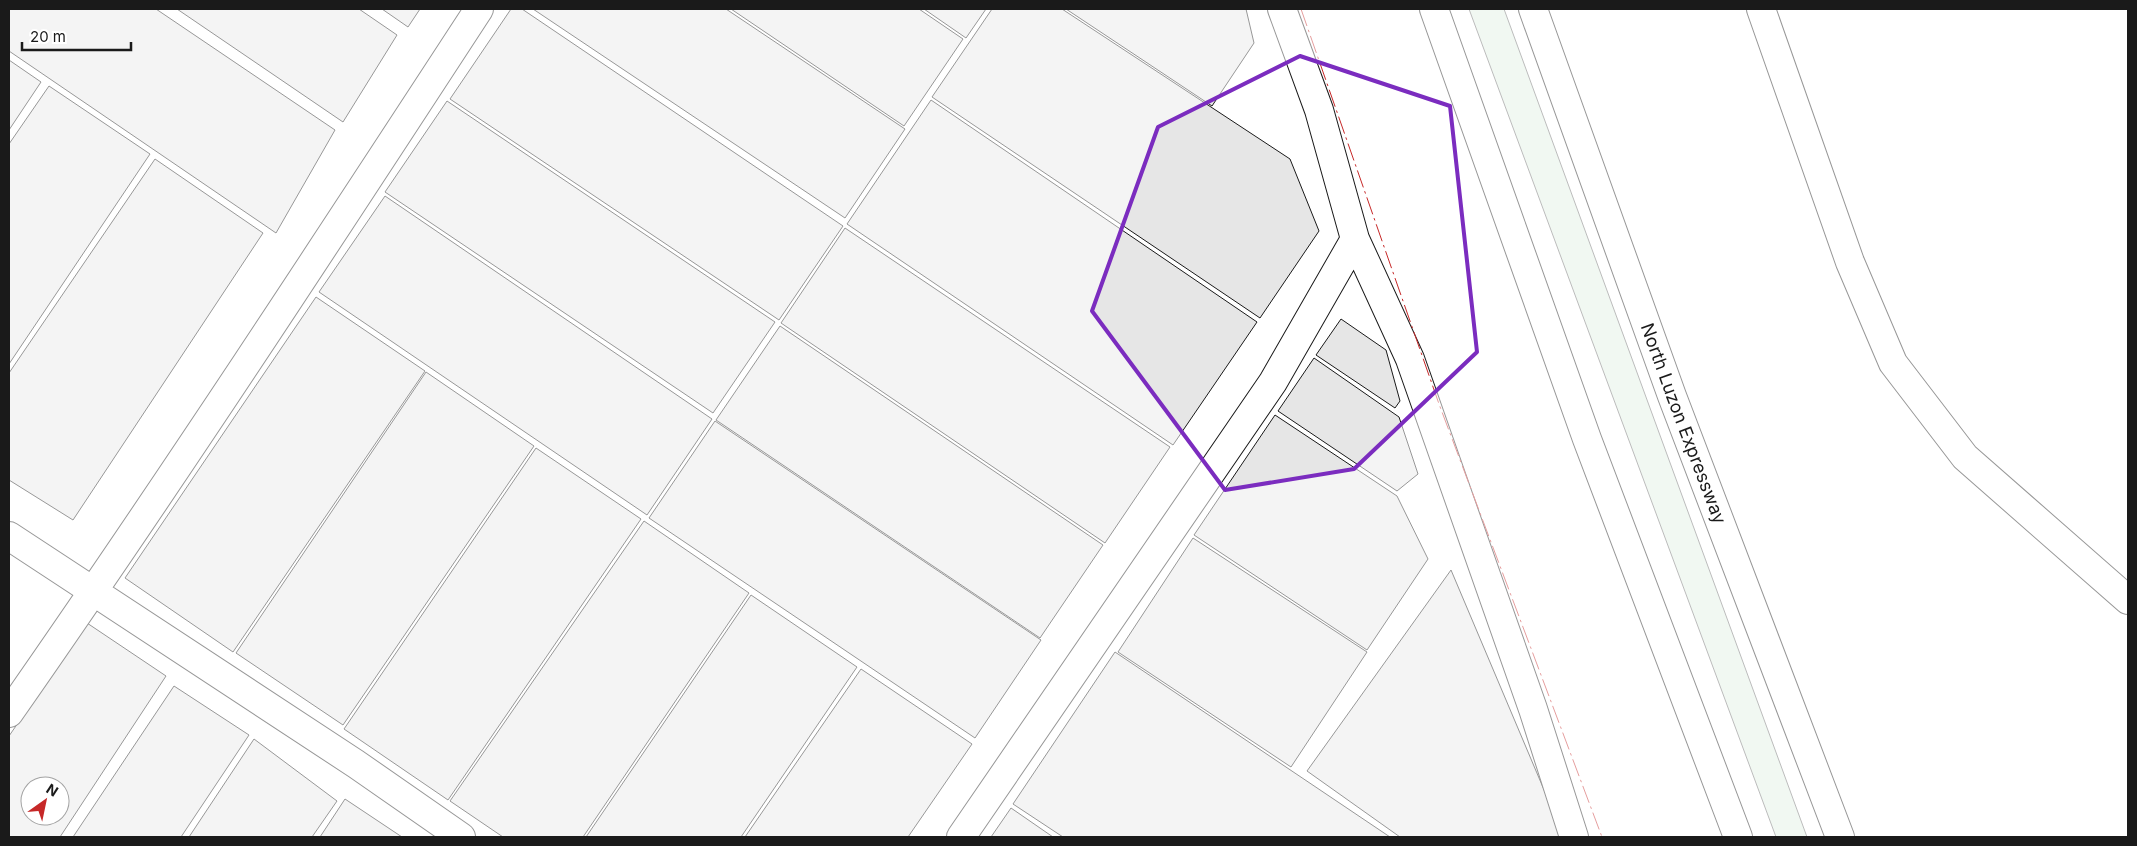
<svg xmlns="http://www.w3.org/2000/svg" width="2137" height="846" viewBox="0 0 2137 846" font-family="Inter,sans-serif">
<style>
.green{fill:#e0efe3;stroke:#6a6a6a}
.building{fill:#e6e6e6;stroke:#1a1a1a;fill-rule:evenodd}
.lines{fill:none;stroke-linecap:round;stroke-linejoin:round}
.minor-casing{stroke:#1a1a1a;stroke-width:30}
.highway-casing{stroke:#1a1a1a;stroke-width:30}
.minor{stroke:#fff;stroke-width:28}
.highway{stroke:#fff;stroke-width:28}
.power{stroke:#c62828;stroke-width:1;stroke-dasharray:18 4 2.5 4;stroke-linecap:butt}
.marked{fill:none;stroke:#7b2cbf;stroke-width:4;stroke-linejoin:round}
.labels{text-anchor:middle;stroke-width:4;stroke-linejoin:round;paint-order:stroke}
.street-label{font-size:18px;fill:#1a1a1a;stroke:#fff}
</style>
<rect width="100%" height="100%" fill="#fff"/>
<path class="green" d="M1469,9H1504L1807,837H1776Z"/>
<path class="building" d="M9,9H156L335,130L276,233L9,51Z
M177,9H359L397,35L343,122Z
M382,9H420L408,27Z
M511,9H522L843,226L779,320L450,99Z
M533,9H726L905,129L845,218Z
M731,9H919L963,39L904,126Z
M924,9H986L966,38Z
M992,9H1062L1290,159L1319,231L1260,318L932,97Z
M1066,9H1246L1254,43L1212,106Z
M9,60L41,82L9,130Z
M49,86L150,154L9,364V144Z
M931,100L1257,322L1173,445L847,224Z
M447,101L775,322L713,413L385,192Z
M155,159L263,233L73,520L9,480V373Z
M385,196L712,419L647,515L319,292Z
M845,228L1170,447L1105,543L781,323Z
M316,297L425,371L233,652L125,578Z
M1341,319L1386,350L1400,401L1395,408L1316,355Z
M780,326L1103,545L1040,638L716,420Z
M1314,358L1399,417L1418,474L1397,491L1278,411Z
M426,372L534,446L343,725L236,653Z
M1275,415L1397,496L1428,559L1367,650L1194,535Z
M715,421L1041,640L975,738L649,518Z
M536,448L641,519L448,800L344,729Z
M644,521L749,593L583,837H503L450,801Z
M1193,538L1367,652L1291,767L1118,652Z
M1451,570L1564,837H1400L1307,771Z
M751,595L857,667L741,837H586Z
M87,623L166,676L60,837H9V736ZM30,786H60V816H30Z
M1115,652L1390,837H1063L1013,804Z
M861,669L972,744L908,837H745Z
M174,686L249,735L181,837H73Z
M254,739L337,801L312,837H189Z
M345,799L402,837H320Z
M1011,808L1053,837H991Z"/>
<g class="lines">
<g class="minor-casing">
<path id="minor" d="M1282,9L1319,110L1355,239L1410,359L1533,709L1574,837
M1761,9L1850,262L1893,363L1965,457L2128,600
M9,536L356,764L461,837
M9,713C171,481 325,245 479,9
M961,837L1273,382L1355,239"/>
</g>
<g class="highway-casing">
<g id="highway">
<path d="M1434,9L1587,439L1738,837"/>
<path id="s1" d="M1533,9L1672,396L1840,837"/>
</g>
</g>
<use href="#minor" class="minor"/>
<use href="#highway" class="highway"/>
<path class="power" d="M1301,9L1439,404L1602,837"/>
</g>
<path d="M0 0H2137V846H0ZM1300,56L1450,106L1477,352L1354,469L1225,490L1092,311L1158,127Z" fill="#fff" fill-opacity=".55" fill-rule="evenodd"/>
<path class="marked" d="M1300,56L1450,106L1477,352L1354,469L1225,490L1092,311L1158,127Z"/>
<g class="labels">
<g class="street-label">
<text dy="6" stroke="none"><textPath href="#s1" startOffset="441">North Luzon Expressway</textPath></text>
</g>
</g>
<rect width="2137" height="846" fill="none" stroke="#1a1a1a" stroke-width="20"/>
<g transform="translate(45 801) rotate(33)"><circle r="24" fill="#ffffff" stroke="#a3a3a3"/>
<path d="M0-4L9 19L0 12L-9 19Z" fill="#c62828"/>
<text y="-8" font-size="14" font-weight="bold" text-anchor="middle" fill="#1a1a1a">N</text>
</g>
<path d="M22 42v8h109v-8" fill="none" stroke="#1a1a1a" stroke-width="2.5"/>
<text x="30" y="42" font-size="15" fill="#1a1a1a" stroke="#ffffff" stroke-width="4" paint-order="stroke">20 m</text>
</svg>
